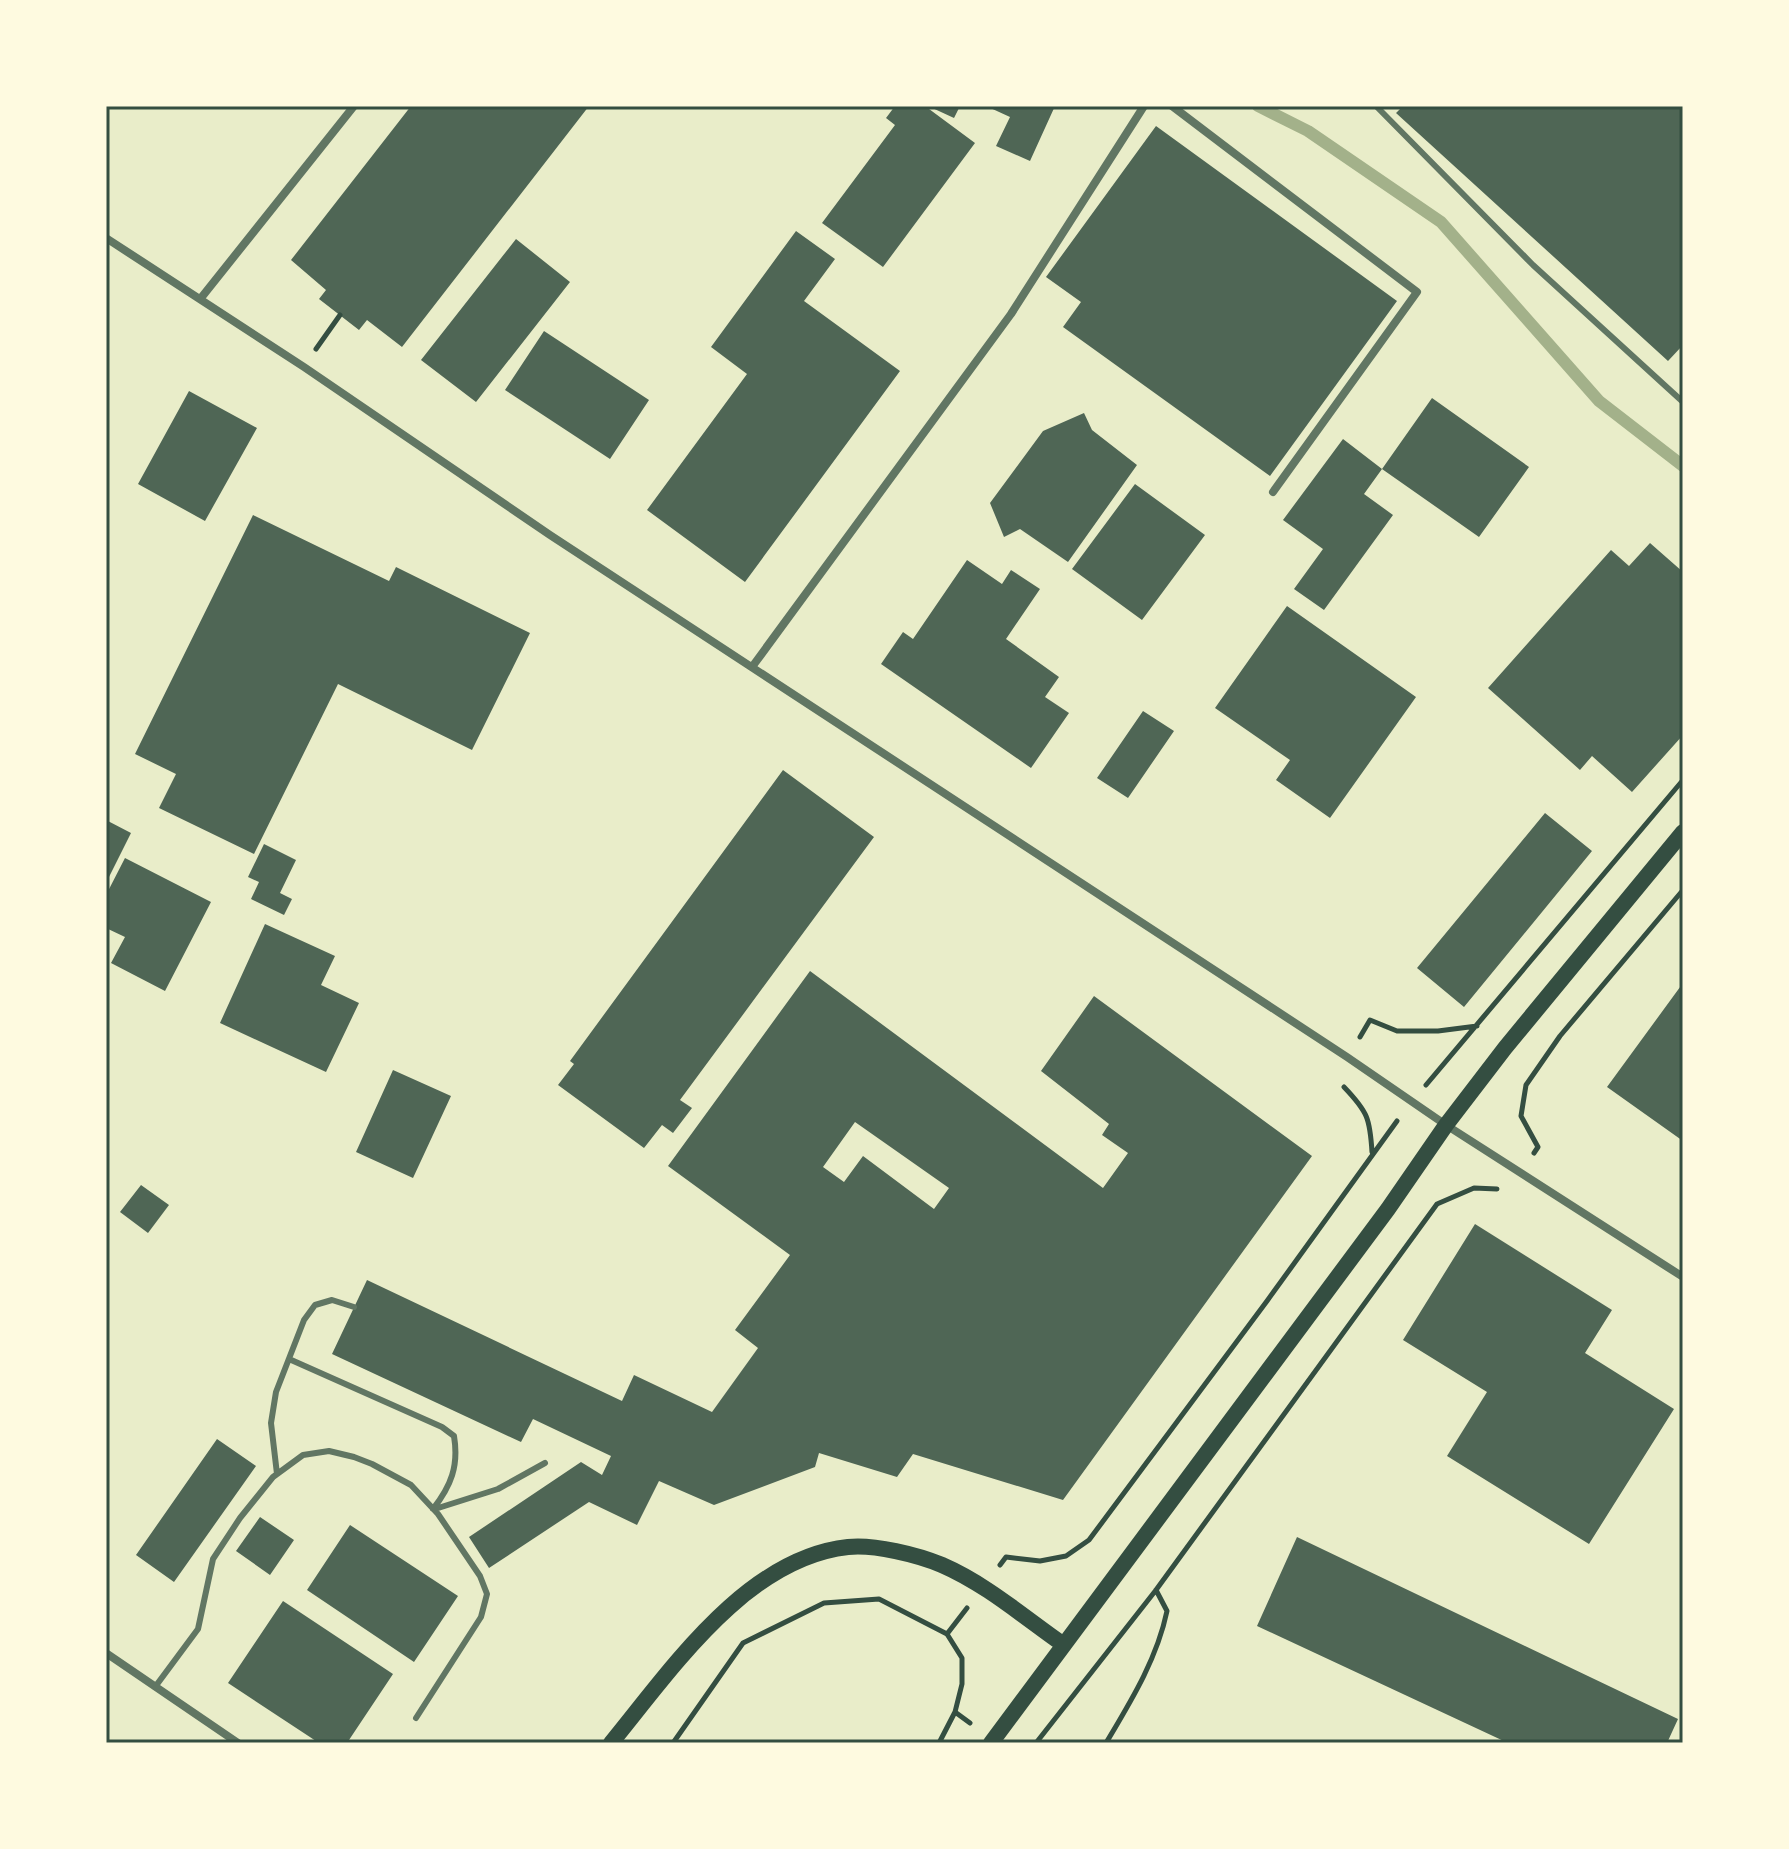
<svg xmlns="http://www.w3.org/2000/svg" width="1789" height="1849" viewBox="0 0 1789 1849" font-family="'PT Sans Narrow',sans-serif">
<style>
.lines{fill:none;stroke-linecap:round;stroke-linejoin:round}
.stream{stroke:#a3b18a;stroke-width:12}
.building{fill:#4f6655;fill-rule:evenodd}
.path{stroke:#344e41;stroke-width:5}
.service{stroke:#617663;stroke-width:6}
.minor{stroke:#617663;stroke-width:8}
.secondary{stroke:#344e41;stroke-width:16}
.neatline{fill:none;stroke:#344e41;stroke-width:3}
</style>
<rect width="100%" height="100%" fill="#e9edc9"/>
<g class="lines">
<path class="stream" d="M1258,106L1308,131L1441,222L1599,401L1683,466"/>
</g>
<path class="building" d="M411,106H589L402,347L367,320L359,330L319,299L326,290L291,260Z
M895,106H925L975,143L883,267L822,223L895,125L886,118Z
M928,106H960L954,118Z
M986,106H1055L1030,161L996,146L1010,117Z
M1403,106H1683V345L1668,361L1396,113Z
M1156,126L1397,301L1270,476L1063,327L1081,302L1046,277Z
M796,231L835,259L804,301L900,371L745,582L647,510L747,374L711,347Z
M516,239L570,282L476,402L421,360Z
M544,331L649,400L610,459L505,390Z
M189,391L257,428L205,521L138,484Z
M1432,398L1529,467L1479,537L1382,469Z
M1084,413L1092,430L1137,465L1068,562L1020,529L1004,537L990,503L1043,431Z
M1343,439L1382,469L1364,494L1393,515L1324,610L1294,589L1323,549L1283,520Z
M1135,484L1205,535L1142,620L1072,569Z
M253,515L389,581L396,567L530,633L472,750L338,684L254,854L159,808L176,774L135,754Z
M1650,543L1683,572V735L1632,792L1592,756L1580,770L1488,688L1611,550L1629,566Z
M967,560L1002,584L1011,570L1040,589L1006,639L1059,677L1045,697L1069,713L1031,768L881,664L903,632L913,639Z
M1287,606L1416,697L1330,818L1276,780L1290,760L1215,708Z
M1143,711L1174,731L1128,798L1097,778Z
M783,770L874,837L680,1100L692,1108L673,1133L662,1125L644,1148L558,1085L574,1064L570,1061Z
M1545,813L1592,851L1464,1007L1417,968Z
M106,820L131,833L106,883Z
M264,844L296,860L280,893L292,899L284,915L251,899L259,882L248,877Z
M125,858L211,902L165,991L111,963L125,937L106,928V895Z
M265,924L335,956L321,985L359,1003L326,1072L220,1023Z
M810,971L1103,1188L1128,1153L1102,1135L1109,1124L1041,1071L1094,996L1312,1156L1063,1500L913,1454L897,1477L819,1453L815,1467L714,1505L659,1481L637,1525L589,1502L489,1568L469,1537L581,1462L602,1475L611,1456L533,1419L521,1442L332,1354L367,1280L622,1401L634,1375L712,1412L758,1348L735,1330L790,1255L668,1166ZM855,1122L949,1188L934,1209L863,1156L844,1182L823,1167Z
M1683,983V1141L1607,1087Z
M393,1070L451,1096L413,1178L356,1152Z
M141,1185L169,1205L148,1233L120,1212Z
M1475,1224L1612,1310L1585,1353L1674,1409L1589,1544L1447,1456L1487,1392L1403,1340Z
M217,1439L256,1466L174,1582L136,1555Z
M260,1517L294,1540L270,1575L236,1551Z
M350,1525L458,1596L414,1662L307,1590Z
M1297,1537L1678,1719L1667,1743H1508L1257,1626Z
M283,1601L393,1674L347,1743H319L228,1683Z"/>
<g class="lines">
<path class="path" d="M316,349L340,315
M1360,1037L1370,1020L1397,1031H1438L1477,1026
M1426,1085L1683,780
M1344,1087C1368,1112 1370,1119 1372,1152
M1534,1153L1538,1147L1521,1116L1526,1085L1560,1036L1683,890
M1000,1565L1006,1557L1040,1561L1066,1556L1089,1540L1267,1301L1397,1121
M955,1712L970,1723
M673,1743L743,1643L824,1603L879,1599L947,1634
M939,1743L955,1712L962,1684V1658L947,1634L967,1608
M1036,1743L1156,1590L1437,1204L1474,1188L1497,1189
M1106,1743C1131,1701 1157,1659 1167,1611L1156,1590"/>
<path class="service" d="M1376,106L1533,265L1683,402
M289,1359L442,1427L454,1436C459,1466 451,1486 433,1509
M277,1474L271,1423L276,1392L304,1320L315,1305L332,1300L354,1307
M435,1509L498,1489L545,1463
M155,1687L198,1629L213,1559L240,1518L273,1477L303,1455L329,1451L354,1457L372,1464L411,1485L438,1514L480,1576L487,1594L481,1617L416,1718"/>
<path class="minor" d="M1172,106L1417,292L1273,492
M106,238L304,367L550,535L1347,1057L1446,1125L1683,1277
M201,298L354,106
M752,667L1011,314L1144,106
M106,1653L238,1743"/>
<path class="secondary" d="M611,1743C671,1670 746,1558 848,1547C874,1544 918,1555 942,1565C986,1584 1025,1618 1064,1645
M991,1743L1388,1209L1446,1125L1505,1048L1683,832"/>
</g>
<rect width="1789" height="1849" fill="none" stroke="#fefae0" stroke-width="216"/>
<rect x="108" y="108" width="1573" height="1633" class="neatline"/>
</svg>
